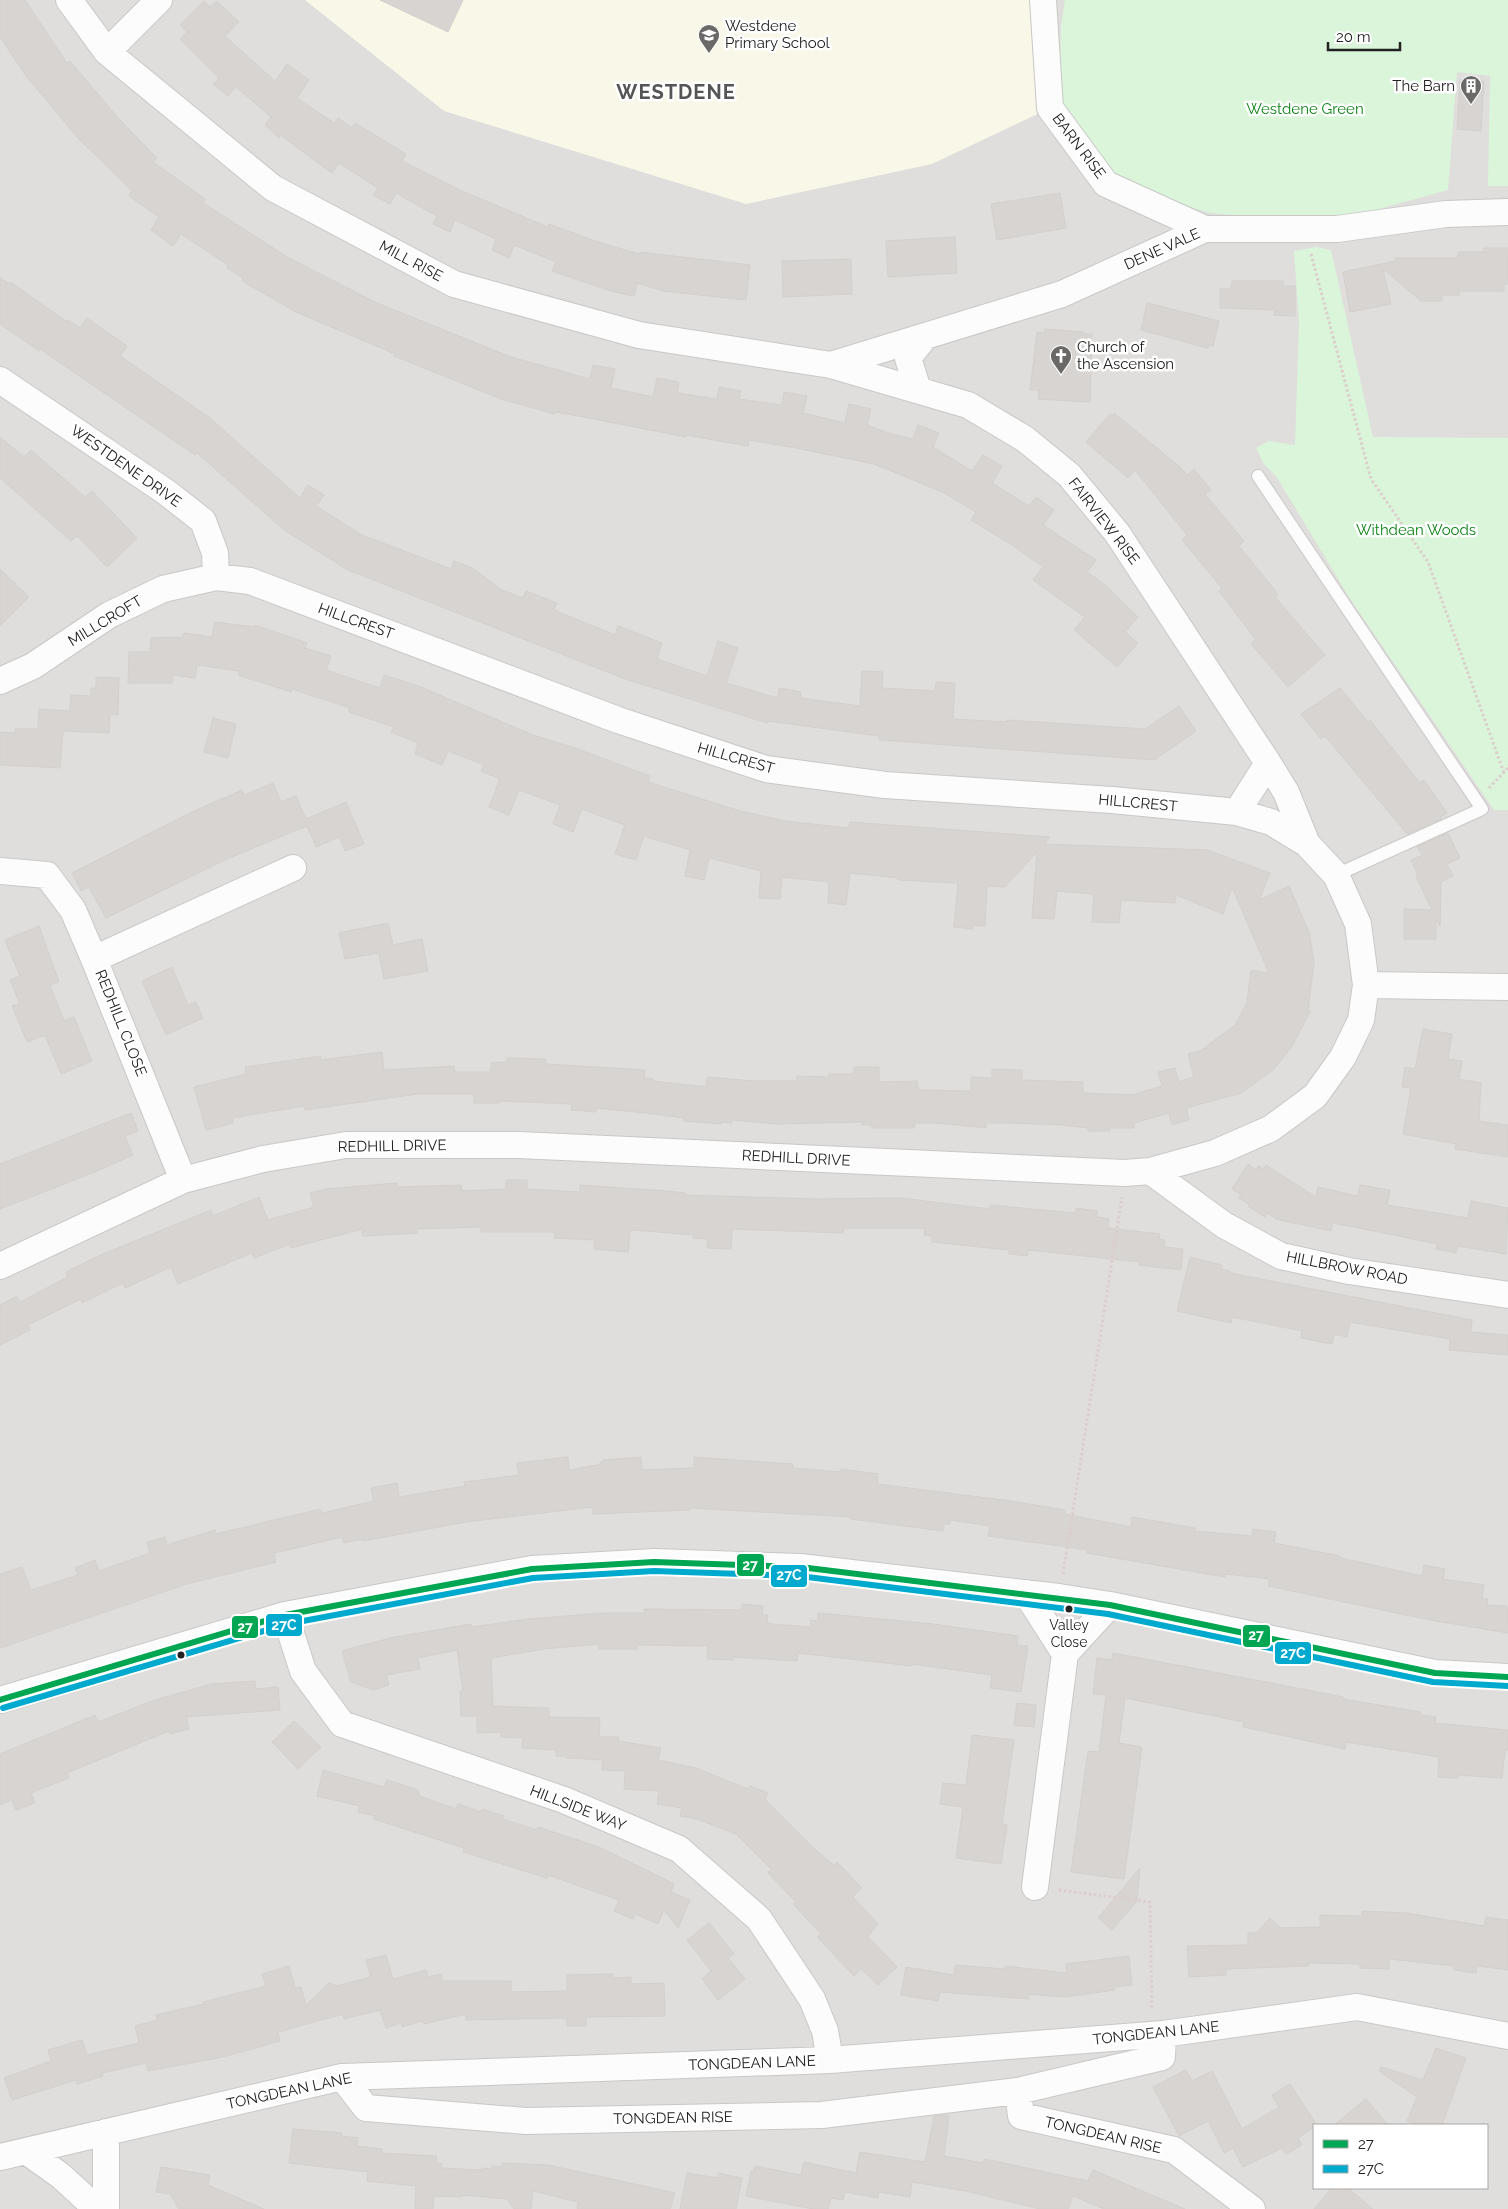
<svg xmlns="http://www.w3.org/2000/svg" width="1508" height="2209" viewBox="0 0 1508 2209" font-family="Raleway,sans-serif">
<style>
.residential{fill:#dfdedc;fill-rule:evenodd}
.education{fill:#f8f7e8}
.park{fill:#daf5da}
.building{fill:#d7d4d2;stroke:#d3d0cc}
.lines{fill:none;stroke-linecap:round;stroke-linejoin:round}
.lane-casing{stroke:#c9c8c7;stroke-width:14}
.street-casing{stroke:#c9c8c7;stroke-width:28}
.path{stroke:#dccecd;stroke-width:3;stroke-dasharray:2.5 2.5;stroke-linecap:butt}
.lane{stroke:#fdfcfc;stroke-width:12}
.street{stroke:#fdfcfc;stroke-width:26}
.bus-1-casing{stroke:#fff;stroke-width:10}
.bus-2-casing{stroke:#fff;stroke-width:10}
.bus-1{stroke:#00a651;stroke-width:6}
.bus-2{stroke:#00a9ce;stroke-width:6}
.bus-dot{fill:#222;stroke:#fff;stroke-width:2}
.labels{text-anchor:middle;stroke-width:5;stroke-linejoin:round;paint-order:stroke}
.bus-label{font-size:14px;fill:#222;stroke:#fff}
.poi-label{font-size:15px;fill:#222;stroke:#fff;text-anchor:start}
.park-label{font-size:15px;fill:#0c8416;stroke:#fff}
.street-label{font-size:15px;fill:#222;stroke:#fff}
.district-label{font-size:20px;font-weight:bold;letter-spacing:1px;fill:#555;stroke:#fff}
.line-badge{stroke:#fff;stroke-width:2}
.badge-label{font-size:14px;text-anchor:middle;font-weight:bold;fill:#fff}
</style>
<rect width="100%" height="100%" fill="#f0eeeb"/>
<path class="residential" d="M0,0H1508V2209H0ZM1314,2125H1487V2188H1314Z"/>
<path class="education" d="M305,0H1043L1050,108L932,164L746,204L444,111Z"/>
<path class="park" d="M1065,0H1508V186H1488L1490,76L1457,72L1448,190L1357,215L1288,220L1210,213L1162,198L1120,178L1097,156L1059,98L1061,26Z
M1316,247L1331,250L1373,437L1508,438V810H1494L1349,597L1276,476L1264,464L1256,448L1268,441L1295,445L1299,323L1294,251Z"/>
<path class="building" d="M0,0H25L67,63L70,61L118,118L157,158L153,162L205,199L203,203L289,258L377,303L511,357L590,379L593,365L615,369L611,388L653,397L657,378L679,382L677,393L717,399L719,387L741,391L739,399L782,405L784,392L795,394L807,396L803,413L845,423L849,404L871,409L867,425L885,432L913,439L918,425L939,433L933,447L972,471L983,455L1002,466L992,483L1029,506L1036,497L1054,510L1043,525L1096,560L1087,572L1105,585L1138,617L1125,632L1138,643L1117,667L1074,630L1085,617L1033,580L1043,567L1012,545L971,520L976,512L944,493L899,474L874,464L796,448L749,440L748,446L686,435V437L584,417L555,412L554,414L501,399L394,356L395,354L296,312L242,281L243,278L227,268L228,265L181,234L173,246L151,230L159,217L129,196L132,191L78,138L26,76L0,37Z
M380,0H463L448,32Z
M204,1L210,7L217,1L239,22L225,36L275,81L287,64L309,80L297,98L334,123L338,118L352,128L355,123L406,154L402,161L462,191L548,227L549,224L598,242L639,254L640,252L750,265L746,300L663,291L637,283L634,296L611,291L552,271L556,262L514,245L509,258L492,250L496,239L455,220L450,232L433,224L437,216L396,193L390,204L373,195L378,188L339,163L332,173L280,135L279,138L265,125L271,117L236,87L228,96L213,84L219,78L180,39L187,32L180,25Z
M1460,80L1484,81L1481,131L1457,129Z
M1060,193L1066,228L997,240L991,204Z
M955,237L957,273L888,277L886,241Z
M1484,248H1508V284H1504V291H1459V295H1442V301H1421L1383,269L1391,304L1350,312L1343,272L1395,261V258H1458V252H1484Z
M851,259L852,294L783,297L782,261Z
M0,277L8,283H12L67,322L68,320L80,328L87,318L127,346L120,356L210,418L300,498L308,485L324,495L316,506L362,535L451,569L454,561L472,568L502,590L523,598L526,591L557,603L554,610L615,635L618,626L662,643L657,659L707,676L718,641L738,648L726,683L778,698L779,688L801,692L800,698L860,706L862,671L883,672L882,688L935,691L936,682L955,683L953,719L1007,722V720L1145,729L1179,706L1196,731L1154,760L879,740V736L768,721L767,723L625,679L348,570L284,530L197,453L195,455L40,349L39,351L0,324Z
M1232,281H1283V286H1295V316L1274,315L1275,310L1220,308V289H1231Z
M1147,303L1219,321L1213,346L1209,345L1208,348L1141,330Z
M1045,329L1084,332V334H1092L1090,402L1038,399L1039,390H1030L1037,332L1045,333Z
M1114,413L1180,467L1187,475L1194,469L1211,490L1205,494L1244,541L1239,546L1278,594L1275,597L1325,655L1288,687L1251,644L1256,640L1219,591L1222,588L1182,540L1187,535L1135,470L1128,478L1086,442L1110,414L1113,416Z
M0,437L24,457L31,450L85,497L92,491L137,538L107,567L77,536L71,541L0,478Z
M0,569L29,597L0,626Z
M215,622L254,627L255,625L307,643L305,648L331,656L326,670L380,688L384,675L421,687L533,735L575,748L650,776L648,782L737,810L785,821L849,828L850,822L1050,837L1044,844L1207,850L1270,873L1259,900L1289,886L1309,932L1314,962L1308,1010L1310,1012L1291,1048L1273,1070L1241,1093L1186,1108L1189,1120L1172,1125L1169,1113L1134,1123V1128H1110V1131H1088V1128L1062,1125L1011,1123H986V1128L937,1123H915L914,1128H872V1125H862V1122L777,1124L732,1120V1123L721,1122V1124L684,1121V1118L655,1114L596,1108V1112L571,1110L572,1104L499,1101V1103H474V1094H418L305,1110L304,1106L232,1118L233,1123L206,1130L194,1087L246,1074L245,1067L321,1056V1060L382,1052L384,1070L454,1066L455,1072H491V1063L507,1062V1058L546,1059V1064L645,1070L644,1078L653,1079L652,1081L706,1087L707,1077L753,1081H797V1076L829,1077V1074H854V1067H879V1082L917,1081L918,1090L971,1091V1077L992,1078V1069L1022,1070V1080L1083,1082V1093L1132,1095L1162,1086L1158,1072L1175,1068L1179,1082L1194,1077L1188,1054L1200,1051L1235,1025L1247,1002L1251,970L1269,973L1232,887L1223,914L1176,895L1175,903L1121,900L1119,923L1092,922L1094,894L1057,891L1054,919L1032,918L1037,852L1005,887L987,886L985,926L973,925V929L954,927L958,883L898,880V878L850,873L846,905L828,903L829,882L782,877L780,899L759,898L761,871L709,858L704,880L685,876L690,850L644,836L636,860L615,854L625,825L582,809L573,832L553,824L560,805L519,790L509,815L489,807L500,779L481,771L484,765L448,751L442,765L415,754L418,743L391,732L394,727L349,712L350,708L292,689L291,692L238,675L240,671L197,665L195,678L173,675L172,683H128L129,652H150L151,638L183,637L184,633L212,637Z
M96,677L119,678L118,715L110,714L109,733L63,731L60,768L0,765V732L15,733V729H38L39,709L70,711L71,695L91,696V688H96Z
M1340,688L1368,722L1370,720L1420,783L1424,780L1447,813L1440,817L1441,819L1407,834L1325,736L1321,739L1301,714Z
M213,718L236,724L228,758L204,752Z
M273,783L281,802L296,796L306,819L346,802L364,844L345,851L339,837L316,847L307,826L227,859L106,918L89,887L81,891L72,873L192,812L242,790L244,795Z
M1448,833L1460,858L1447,864L1453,876L1441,882L1440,926L1436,919V939H1404V909L1432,910L1416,876L1418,875L1411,860L1423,855L1417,847Z
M388,923L393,945L422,939L428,971L384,979L379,953L345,959L339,933Z
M39,926L59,982L50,985L64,1021L74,1017L92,1061L61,1074L45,1035L27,1042L12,1006L20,1004L10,980L20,976L5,940Z
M172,967L188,1005L196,1002L203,1018L166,1035L142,981Z
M1423,1029L1452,1034L1448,1059L1462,1061L1459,1079L1481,1083L1479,1121L1508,1125V1157L1455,1149L1456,1144L1403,1134L1411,1088L1402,1087L1405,1067L1415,1069Z
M131,1113L138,1131L125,1136L133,1155L95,1172L0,1209V1164Z
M1248,1164L1256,1170L1258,1166L1263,1169L1266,1165L1316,1197L1318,1187L1358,1196L1360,1185L1390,1190L1387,1205L1468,1218L1471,1201L1508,1208L1506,1254L1458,1246L1456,1253L1436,1249L1437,1244L1389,1234L1333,1223L1331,1231L1276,1219L1267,1213L1265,1217L1248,1206L1249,1204L1239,1198L1241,1195L1232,1189Z
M506,1180H527V1189L580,1192V1185L667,1191L685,1193V1195L817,1199L901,1198L989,1209L990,1205L1076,1213V1208L1097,1211V1217L1109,1219L1108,1228L1160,1234L1159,1239L1165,1240L1164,1247L1183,1249L1181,1270L1139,1265L1140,1262L1028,1250L1027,1256L1009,1254V1250L932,1242V1236L924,1235L925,1228H844L843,1233L732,1229L731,1249L707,1248L708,1239L693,1238L694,1235L634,1230L630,1231L628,1252L594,1249L595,1240L554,1238L555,1232H481V1227L417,1229V1233L363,1236L362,1229L291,1248L290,1244L254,1258L252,1253L178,1284L171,1267L125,1288L123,1283L82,1303L81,1299L28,1325L30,1330L0,1345V1305L17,1296L20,1302L68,1277L66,1272L96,1257L211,1210L213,1216L259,1197L268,1220L314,1207L310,1193L325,1189L397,1183V1187L461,1185L462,1191L506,1189Z
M1190,1257L1222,1265L1221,1269L1230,1271V1273L1472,1320L1471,1332L1508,1335V1355L1449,1350L1450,1339L1350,1322L1347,1337L1334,1334L1332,1344L1301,1338L1302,1331L1232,1317L1231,1323L1177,1311Z
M568,1457L569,1470L598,1465L603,1460L641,1457L642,1470L694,1468V1457L793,1464V1468L841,1472V1469L878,1474L877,1484L1011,1501L1065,1510V1514L1131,1527L1132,1517L1195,1528V1531L1252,1536L1253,1529L1276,1532L1274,1543L1340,1556V1558L1422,1576L1424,1565L1445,1569L1443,1579L1484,1585L1482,1598L1488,1599L1487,1605L1506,1606L1508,1608V1633L1430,1620L1268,1586L1270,1579L1226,1574L1225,1577L1087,1553L1088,1550L988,1536L990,1526L950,1520V1524H944L943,1531L851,1519V1517L689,1508V1510L593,1514V1507L466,1522L363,1541V1539L344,1543L342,1537L274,1553L276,1562L187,1584L0,1648V1574L22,1567L31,1590L78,1575L75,1568L95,1560L99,1571L150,1553L147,1542L165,1537L167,1545L215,1530L216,1534L320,1509L322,1513L374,1501L371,1488L397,1483L399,1497L465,1486L464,1482L519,1475L517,1463Z
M742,1604L763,1606L762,1615H768L767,1623L772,1624L810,1627L811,1620L818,1621V1613L933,1624L1018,1636L1017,1645L1028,1646L1021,1692L990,1688L992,1675L912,1664V1666L798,1653L797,1661L733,1657V1660L707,1659L708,1646L637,1645V1649H599V1644L544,1649L491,1658L493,1706L549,1708V1717L600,1718L599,1737H619L618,1741L661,1748L658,1760L696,1768L748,1789L750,1786L768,1793L765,1799L818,1852L834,1865L837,1862L862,1888L853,1897L878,1924L868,1937L897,1967L878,1985L861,1969L854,1976L817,1937L821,1934L793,1904L796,1902L768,1873L771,1869L736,1834L697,1819L680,1816L682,1808L657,1804L659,1791L624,1789L625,1771L602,1770L603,1760L566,1758V1756H556V1750L522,1748L523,1738L501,1737V1732L477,1733V1716H461L460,1691H463L457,1650L418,1658L420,1669L386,1675L389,1685L373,1690L351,1682L342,1651L390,1638L471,1624L472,1627L527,1619L603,1613H644V1609L742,1610Z
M1113,1653L1266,1682L1343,1697V1699L1421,1712L1420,1715L1436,1717L1435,1723L1508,1730V1750H1505L1502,1778L1458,1775V1778L1438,1777L1439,1757L1346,1742L1345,1749L1243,1727L1244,1722L1125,1698L1119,1743L1142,1747L1124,1879L1071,1872L1088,1751L1099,1752L1106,1695L1093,1694L1097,1658L1112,1660Z
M255,1681L256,1689L278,1687L280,1710L186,1717L189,1729L170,1734L169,1731L67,1773L69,1778L31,1793L35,1803L16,1810L12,1800L0,1805V1754L95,1715L98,1722L152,1701L211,1684Z
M1017,1703L1036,1705L1034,1727L1014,1725Z
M294,1721L321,1747L298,1769L272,1742Z
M972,1735L1014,1740L1002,1824L1007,1825L1001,1864L956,1858L963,1807L940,1804L943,1783L966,1785Z
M323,1770L384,1787L387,1780L418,1790L419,1796L456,1809L458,1804L481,1812L482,1809L504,1816L503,1819L537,1830L538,1827L599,1847L674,1884L671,1892L690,1900L678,1928L664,1910L658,1924L635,1914L633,1919L614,1911L619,1900L548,1875L547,1878L463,1852L464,1848L374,1819L375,1816L358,1812L360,1806L317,1796Z
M1140,1868L1137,1901L1112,1930L1098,1918Z
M1362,1911L1406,1913L1484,1926L1486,1917L1508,1920V1970L1477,1966L1476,1973L1454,1970V1966L1389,1959V1969L1360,1968V1964L1308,1963L1309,1966L1226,1969V1975L1189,1977L1187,1946L1248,1945V1933H1256L1270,1918L1281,1928L1320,1927V1915L1362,1916Z
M709,1923L734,1954L728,1958L745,1979L718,2000L702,1979L711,1971L687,1940Z
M386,1955L393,1979L426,1970L428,1977L441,1974L442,1981H511V1992L567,1991V1975L613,1974V1978L631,1977V1984L664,1983L665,2016L586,2017V2026H567V2018L466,2020V2014L424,2024L423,2021L402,2027L401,2023L386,2028L380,2010L344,2019L343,2014L278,2032L280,2041L223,2057L148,2071L146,2063L102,2073L103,2076L77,2084L76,2080L12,2100L4,2078L51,2061L48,2050L82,2040L87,2055L139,2043L135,2026L157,2020L156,2015L204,2004L203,2002L266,1986L262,1974L289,1966L295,1988L301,1987L306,2005L329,1983L337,1986L371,1977L366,1960Z
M1129,1956L1132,1985L1114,1987L1115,1990L1065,1997L1029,1994V1999L940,1992L938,2001L901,1995L906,1967L954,1975L955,1965L1005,1969V1966L1067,1973L1066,1964Z
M1436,2048L1466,2058L1442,2125H1418L1407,2121L1417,2097L1379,2071L1381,2067L1423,2080Z
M1186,2070L1192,2081L1212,2071L1242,2129L1279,2107L1272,2095L1290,2084L1317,2125L1298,2138L1302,2145L1286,2154L1282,2148L1243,2167L1233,2148L1224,2153L1208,2121L1179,2136L1153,2087Z
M1366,2099L1388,2125H1334Z
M943,2115L949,2116L944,2156L983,2163L984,2159L1088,2181L1093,2170L1185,2209H1104L1073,2196L1068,2209H1040L966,2191L912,2182L910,2197L879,2192L878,2198L845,2192L843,2200L831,2198L828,2209H813L746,2196L751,2171L753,2172L755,2166L801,2175L804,2162L856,2173L860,2152L925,2162L934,2116Z
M293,2129L342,2133L341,2136L358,2138L357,2146L382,2149V2153L437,2156L436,2163H442L441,2168L482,2170V2168L492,2169V2166L501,2167L502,2163L548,2165L675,2193L670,2209H577L578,2202L533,2191L531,2209H514L507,2199L462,2195V2197L434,2196L433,2209H415L416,2186L367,2181L368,2172L289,2163Z
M161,2167L210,2175L208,2185L264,2209H179L170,2194L156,2192Z
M687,2173L718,2178V2173L742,2178L736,2209H680Z
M1332,2188H1348L1373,2209H1314Z"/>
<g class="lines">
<g class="lane-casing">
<path id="lane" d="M1258,476L1482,809L1336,875"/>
</g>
<g class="street-casing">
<path id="street" d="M69,0L107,52L273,188L454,284L639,335L831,365L968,405L1025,439L1069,475L1117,533L1268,763L1286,792L1307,844
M1043,0L1050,108L1106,184L1205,229
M107,52L159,0
M831,365L1062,294L1205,229H1337L1446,214L1508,212
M0,380L166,492L203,521L215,553L216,577
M918,390L908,358L924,338
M0,681L33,666L109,615L163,589L216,577L250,581L618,720L766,769L885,785L1112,800L1237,812L1271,822L1307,844L1336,875L1358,924L1366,985L1361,1020L1343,1057L1315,1096L1270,1129L1215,1153L1150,1171L1125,1173L519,1145H346L263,1159L183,1180L0,1266
M1237,812L1268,763
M0,871L47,875L73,910L94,959
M1366,985L1508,987
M1150,1171L1224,1225L1281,1256L1349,1271L1508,1295
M183,1180L94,959L293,868
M1026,1593L1065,1654
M285,1615L303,1671L342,1724L564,1800L679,1849L759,1919L812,1999L825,2031L830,2060
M0,1700L285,1615L532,1569L654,1562L800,1567L1059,1597L1110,1605L1435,1673L1508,1677
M1035,1887L1065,1654L1110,1605
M342,2077L366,2108L526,2121L822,2115L1018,2091L1162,2057L1163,2034
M1018,2091L1021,2116L1174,2150L1252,2209
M26,2151L61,2176L97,2209
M0,2157L342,2077L830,2060L1163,2034L1357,2007L1508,2036
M106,2209V2132"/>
</g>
<path class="path" d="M1311,254L1371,479L1428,562L1504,773
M1489,788L1508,768
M1063,1574L1122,1197
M1059,1890L1150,1902L1152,2009"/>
<use href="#lane" class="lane"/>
<use href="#street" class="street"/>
<g class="bus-1-casing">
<path id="bus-1" d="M0,1700L285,1615L532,1569L654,1562L800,1567L1110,1605L1435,1673L1508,1677"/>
</g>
<g class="bus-2-casing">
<path id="bus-2" d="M3,1708L287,1624L533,1578L654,1571L799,1576L1108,1614L1433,1682L1508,1686"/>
</g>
<use href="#bus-1" class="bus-1"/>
<use href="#bus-2" class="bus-2"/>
</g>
<defs>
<g id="school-pin" transform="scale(1.125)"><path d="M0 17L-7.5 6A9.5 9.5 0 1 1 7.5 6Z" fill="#6a6968" stroke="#fff"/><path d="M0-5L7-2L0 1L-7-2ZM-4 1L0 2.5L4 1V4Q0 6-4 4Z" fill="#fff"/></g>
<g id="building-pin" transform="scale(1.125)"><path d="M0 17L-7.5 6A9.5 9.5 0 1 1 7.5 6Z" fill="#6a6968" stroke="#fff"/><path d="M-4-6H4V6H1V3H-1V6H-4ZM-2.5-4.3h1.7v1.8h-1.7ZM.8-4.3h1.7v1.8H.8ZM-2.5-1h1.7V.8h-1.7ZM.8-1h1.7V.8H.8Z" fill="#fff"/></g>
<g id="church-pin" transform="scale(1.125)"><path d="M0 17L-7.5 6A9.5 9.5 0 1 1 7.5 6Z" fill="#6a6968" stroke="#fff"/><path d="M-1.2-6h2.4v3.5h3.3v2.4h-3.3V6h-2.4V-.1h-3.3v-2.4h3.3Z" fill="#fff"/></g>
</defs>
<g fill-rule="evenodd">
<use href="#school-pin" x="709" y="35"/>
<use href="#building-pin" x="1471" y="86"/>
<use href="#church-pin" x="1061" y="356"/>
</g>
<g class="bus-dot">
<circle cx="1069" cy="1609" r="4.5"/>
<circle cx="181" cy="1655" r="4.5"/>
</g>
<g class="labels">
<g class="bus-label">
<text x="1069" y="1630">Valley<tspan x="1069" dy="17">Close</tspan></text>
</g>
<g class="poi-label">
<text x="725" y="31">Westdene<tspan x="725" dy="17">Primary School</tspan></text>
<text x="1455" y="91" text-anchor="end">The Barn</text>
<text x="1077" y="352">Church of<tspan x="1077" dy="17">the Ascension</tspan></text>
</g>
<g class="park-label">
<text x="1305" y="114">Westdene Green</text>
<text x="1416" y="535">Withdean Woods</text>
</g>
<g class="street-label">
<text transform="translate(1079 146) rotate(53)" y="5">BARN RISE</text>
<text transform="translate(1162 249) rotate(-24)" y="5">DENE VALE</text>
<text transform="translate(411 261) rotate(28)" y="5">MILL RISE</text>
<text transform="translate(126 466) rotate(35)" y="5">WESTDENE DRIVE</text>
<text transform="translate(1104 521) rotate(52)" y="5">FAIRVIEW RISE</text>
<text transform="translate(105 621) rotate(-31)" y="5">MILLCROFT</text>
<text transform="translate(356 621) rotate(20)" y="5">HILLCREST</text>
<text transform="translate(736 758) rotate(16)" y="5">HILLCREST</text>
<text transform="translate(1138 803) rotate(5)" y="5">HILLCREST</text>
<text transform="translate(121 1023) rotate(68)" y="5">REDHILL CLOSE</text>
<text transform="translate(392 1146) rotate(-1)" y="5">REDHILL DRIVE</text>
<text transform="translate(796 1158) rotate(3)" y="5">REDHILL DRIVE</text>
<text transform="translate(1347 1268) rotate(11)" y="5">HILLBROW ROAD</text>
<text transform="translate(578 1808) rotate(21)" y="5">HILLSIDE WAY</text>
<text transform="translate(1156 2033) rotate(-6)" y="5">TONGDEAN LANE</text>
<text transform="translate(752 2063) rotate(-2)" y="5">TONGDEAN LANE</text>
<text transform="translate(289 2091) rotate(-12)" y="5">TONGDEAN LANE</text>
<text transform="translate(673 2118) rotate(-1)" y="5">TONGDEAN RISE</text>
<text transform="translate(1103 2135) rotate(13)" y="5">TONGDEAN RISE</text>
</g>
<g class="district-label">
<text x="676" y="99">WESTDENE</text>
</g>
</g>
<g class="line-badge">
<rect x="736" y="1553" width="29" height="24" rx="5" fill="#00a651"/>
<rect x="770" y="1564" width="38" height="24" rx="5" fill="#00a9ce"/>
<rect x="265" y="1613" width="38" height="24" rx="5" fill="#00a9ce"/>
<rect x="231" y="1615" width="28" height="24" rx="5" fill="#00a651"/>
<rect x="1242" y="1624" width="29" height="24" rx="5" fill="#00a651"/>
<rect x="1274" y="1641" width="38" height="24" rx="5" fill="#00a9ce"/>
</g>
<g class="badge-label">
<text x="750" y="1570">27</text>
<text x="789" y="1580">27C</text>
<text x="284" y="1630">27C</text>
<text x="245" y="1632">27</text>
<text x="1256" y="1640">27</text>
<text x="1293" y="1658">27C</text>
</g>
<rect x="1313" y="2124" width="175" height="65" fill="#ffffff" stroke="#a7a7a7"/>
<rect x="1323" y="2140" width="25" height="8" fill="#00a651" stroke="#a7a7a7"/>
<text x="1358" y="2149" font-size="15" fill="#222222">27</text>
<rect x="1323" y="2165" width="25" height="8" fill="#00a9ce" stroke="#a7a7a7"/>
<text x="1358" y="2174" font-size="15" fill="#222222">27C</text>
<path d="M1328 42v8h72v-8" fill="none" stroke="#222222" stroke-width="2.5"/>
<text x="1336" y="42" font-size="15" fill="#222222" stroke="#ffffff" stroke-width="4" paint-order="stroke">20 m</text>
</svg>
